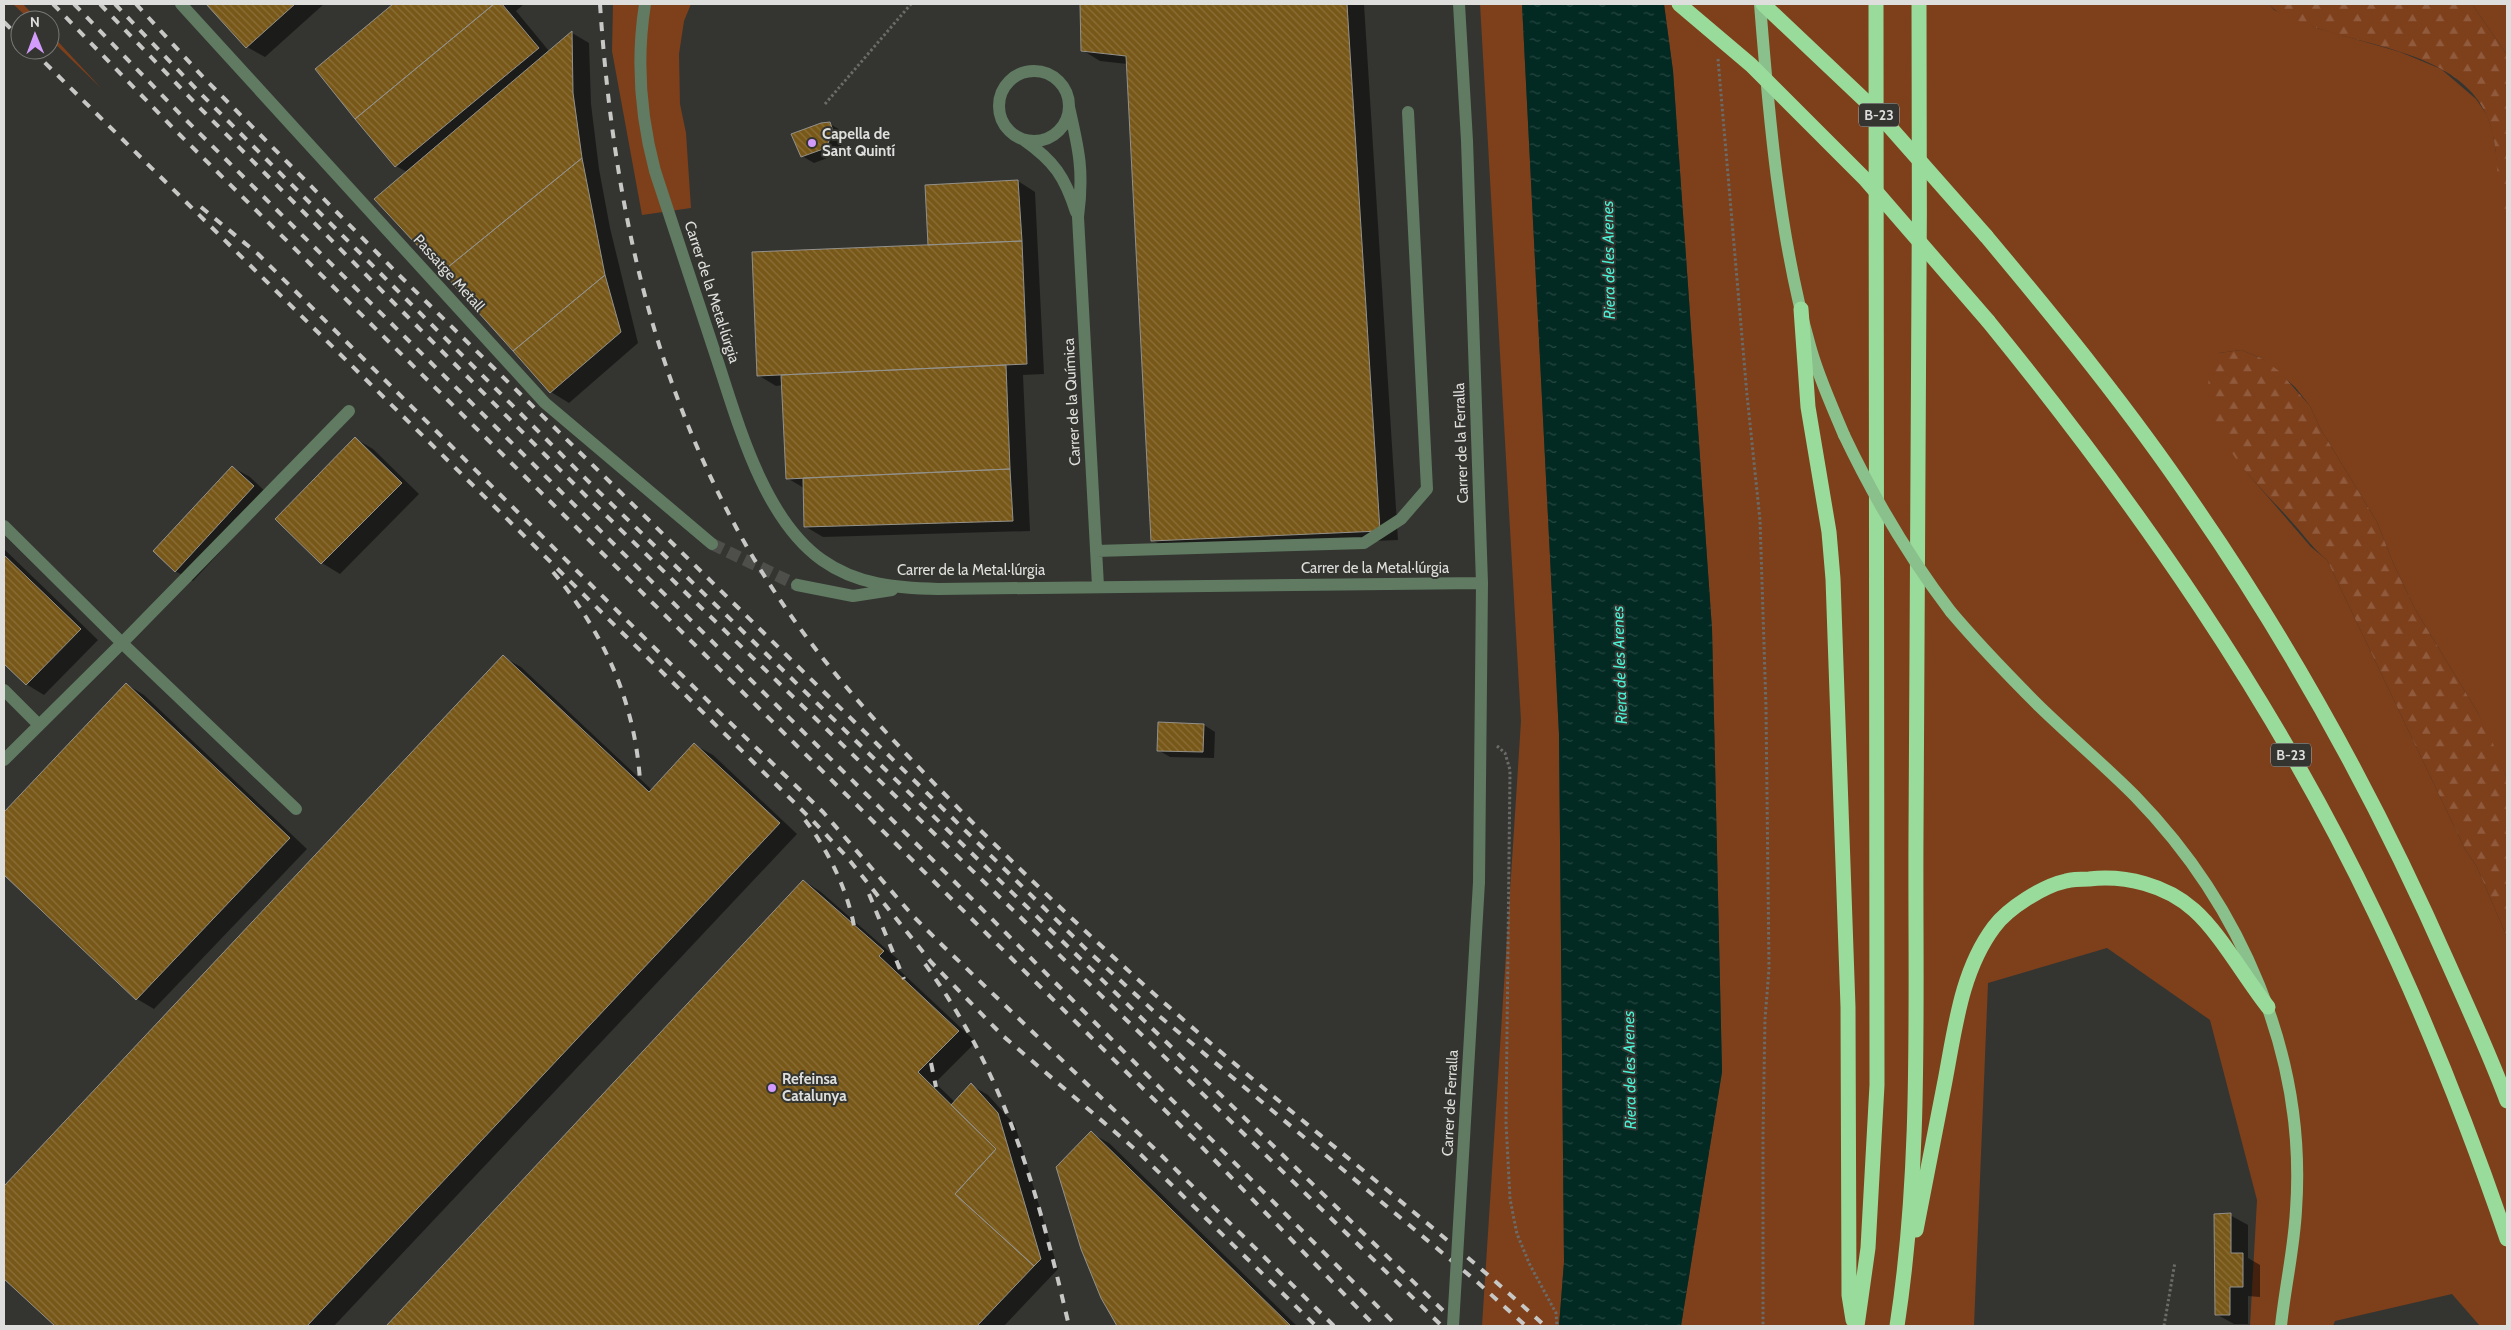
<svg xmlns="http://www.w3.org/2000/svg" width="2511" height="1330" viewBox="0 0 2511 1330" font-family="Cabin,sans-serif">
<style>
.green{fill:#7e3f1b}
.forest{fill:url(#forest-firs)}
.water{fill:url(#water-ripples)}
.shadow{fill:#0007}
.building{fill:url(#building-back-hatch);stroke:#93918c}
.lines{fill:none;stroke-linecap:round;stroke-linejoin:round}
.minor-tunnel{stroke:#4e4e4b;stroke-width:12;stroke-dasharray:12 6;stroke-linecap:butt}
.path{stroke:#6b6c68;stroke-width:3;stroke-dasharray:2.5 2.5;stroke-linecap:butt}
.minor{stroke:#607b61;stroke-width:12}
.major{stroke:#89c08b;stroke-width:12}
.highway{stroke:#99db9b;stroke-width:15}
.rail{stroke:#c7c8c5;stroke-width:4;stroke-dasharray:9 9;stroke-linecap:butt}
.minor-bridge{stroke:#607b61;stroke-width:12}
.major-bridge{stroke:#89c08b;stroke-width:12}
.highway-bridge{stroke:#99db9b;stroke-width:15}
.poi-dot{fill:#d39cfc;stroke:#343531;stroke-width:2}
.labels{text-anchor:middle;stroke-width:4;stroke-linejoin:round;paint-order:stroke}
.shield{fill:#343531;stroke:#abaca9;stroke-width:1}
.shield-label{font-size:14px;font-weight:bold;fill:#dedfdc}
.poi-label{font-size:15px;font-weight:bold;fill:#dedfdc;stroke:#343531;text-anchor:start}
.street-label{font-size:15px;fill:#dedfdc;stroke:#343531}
.water-label{font-size:16px;font-style:italic;fill:#4aefd1;stroke:#343531}
</style>
<defs>
<pattern id="forest-firs" width="22" height="20" patternUnits="userSpaceOnUse" patternTransform="scale(1.25)"><rect width="22" height="20" fill="#7e3f1b"/><path d="M5 1l3.5 6h-7zM16 11l3.5 6h-7z" fill="#905a3c"/></pattern>
<pattern id="water-ripples" width="26" height="14" patternUnits="userSpaceOnUse" patternTransform="scale(1.25)"><rect width="26" height="14" fill="#022922"/><path d="M2 4q2-2 4 0t4 0M15 11q2-2 4 0t4 0" fill="none" stroke="#264842"/></pattern>
<pattern id="building-back-hatch" width="6" height="6" patternUnits="userSpaceOnUse" patternTransform="scale(1.25)"><rect width="6" height="6" fill="#785819"/><path d="M-1 5l2 2M0 0l6 6M5-1l2 2" fill="none" stroke="#8b703a"/></pattern>
</defs>
<rect width="100%" height="100%" fill="#343531"/>
<path class="green" d="M13,4H23L38,20H30Z
M613,4H691L684,21L679,54L680,104L686,133L691,208L642,215L612,51Z
M1480,4H1522L1559,734L1564,1262L1559,1326H1482L1521,721Z
M1664,4H2269L2274,10L2317,28L2400,52L2441,69L2476,99L2487,115L2493,133L2507,229V779L2478,713L2415,609L2394,565L2377,522L2320,428L2310,406L2295,387L2261,358L2241,350L2219,353L2225,440L2249,475L2311,547L2327,560L2465,849L2477,867L2507,937V1326H2480L2452,1294L2335,1321L2333,1326H2250L2257,1200L2210,1020L2107,948L1988,983L1974,1326H1681L1722,1072L1712,629L1673,71Z
M2472,4H2507V55Z
M50,33L101,88L50,39Z"/>
<path class="forest" d="M2269,4H2472L2507,55V229C2504,213 2500,196 2498,180C2496,158 2496,137 2487,116C2460,52 2362,46 2306,24C2293,19 2278,15 2269,4Z
M2241,350L2261,358L2279,371L2310,406L2320,428L2377,522L2394,565L2415,609L2478,713L2492,741L2507,779V937L2477,867L2465,849L2327,560C2316,551 2308,541 2299,530C2265,490 2216,451 2208,396C2206,380 2213,366 2219,353Z"/>
<path class="water" d="M1522,4H1664L1673,71L1712,629L1722,1072L1681,1326H1559L1564,1262L1559,734Z"/>
<path class="shadow" d="M208,4H324L265,57L247,47Z
M395,4H524L516,11L549,51L572,33L589,43L591,104L599,169L610,228L638,343L569,403L551,392L376,199L407,172L396,166L316,70Z
M1081,4H1364L1398,540L1170,550L1152,540L1127,64L1100,61L1082,50Z
M830,124L842,131L844,138L838,154L814,163L802,156Z
M1018,181L1035,192L1044,374L1023,375L1030,531L823,537L806,527L804,488L787,478L783,385L776,386L758,375Z
M356,439L373,449L419,494L340,574L322,563L277,519Z
M232,467L250,477L271,497L193,581L175,571Z
M4,549L98,640L44,695L26,684L4,662Z
M503,657L521,667L652,790L695,745L713,755L797,834L334,1326H56L4,1277V1188Z
M126,684L144,695L307,849L154,1009L137,999L4,874V813Z
M1204,725L1215,732L1214,758L1170,757L1158,750Z
M804,881L821,892L901,962L896,967L976,1042L935,1083L955,1102L971,1085L988,1095L1015,1125L1058,1269L1004,1326H388Z
M1091,1133L1109,1143L1297,1326H1118L1102,1298Z
M2230,1215L2248,1225V1258L2260,1265V1297L2248,1296V1324H2234L2216,1314Z"/>
<path class="building" d="M206,4H295L246,48Z
M393,4H494L355,119L315,69Z
M494,4H502L539,48L395,167L355,119Z
M1080,4H1347L1380,531L1151,541L1126,56L1081,51Z
M572,31L573,93L582,158L442,272L374,199Z
M830,122L833,131L826,148L801,157L791,134L821,123Z
M582,158L605,275L513,351L442,272Z
M1018,180L1022,241L928,245L925,185Z
M1022,241L1027,364L757,376L752,252Z
M605,275L621,332L550,393L513,351Z
M1006,365L1010,469L786,479L781,375Z
M355,437L402,483L321,564L275,519Z
M232,466L254,486L175,572L153,551Z
M1010,469L1013,521L804,527L803,478Z
M4,555L81,629L26,685L4,664Z
M503,655L649,792L694,743L780,823L307,1326H55L4,1279V1186Z
M126,683L290,838L136,1000L4,875V812Z
M1158,722L1204,724L1203,752L1157,751Z
M803,880L884,951L879,956L959,1031L918,1072L996,1149L955,1194L1034,1266L977,1326H386Z
M971,1083L998,1113L1041,1259L1034,1266L955,1194L996,1149L951,1105Z
M1091,1131L1291,1326H1117L1101,1298L1081,1249L1056,1167Z
M2231,1213V1253H2243V1287H2230V1315H2215L2214,1214Z"/>
<g class="lines">
<path class="minor-tunnel" d="M712,544L797,585"/>
<path class="path" d="M1718,59L1747,395L1760,520L1766,707L1769,969L1765,1019L1763,1135V1326
M825,104L911,4
M1497,746L1505,753L1510,770L1506,1123L1510,1199L1517,1234L1530,1265L1556,1313L1557,1326
M2164,1326L2175,1262"/>
<path class="minor" d="M181,4L545,403L712,544
M645,4C636,61 640,115 655,171C675,230 694,289 713,347C736,415 761,517 822,560C857,585 897,588 938,589L1482,583
M1459,4L1467,141L1482,583L1479,882
M999 106a35 35 0 1 1 70 0a35 35 0 1 1-70 0Z
M1069,107C1079,150 1084,172 1078,217L1098,586
M1024,140C1054,161 1065,177 1076,212
M4,526L122,643L296,809
M1096,551L1364,543L1401,519L1427,489L1408,112
M797,585L853,596L892,590
M4,690L39,725
M4,760L122,643L349,411"/>
<path class="major" d="M1760,4C1769,118 1779,236 1810,346C1818,376 1832,406 1844,435
M1951,612C1979,645 2009,676 2040,707C2071,737 2104,765 2135,796C2241,905 2307,1055 2296,1210C2294,1249 2285,1287 2281,1326"/>
<path class="highway" d="M1986,236C2058,322 2129,409 2192,502C2293,648 2378,803 2449,965C2469,1010 2490,1055 2507,1101
M1801,309L1808,407L1829,532L1833,579L1848,1007L1849,1295L1853,1320
M1988,321C2137,504 2273,699 2375,913C2426,1019 2469,1128 2507,1239
M1916,1230C1926,1180 1935,1131 1945,1081C1955,1029 1961,971 1994,927C2008,908 2043,886 2066,881C2073,879 2081,879 2089,879C2126,875 2166,885 2194,910C2220,933 2245,978 2268,1007
M1857,1326L1868,1248L1877,1085L1876,4
M1897,1326C1922,1164 1915,999 1916,835C1919,558 1920,281 1919,4"/>
<path class="rail" d="M53,4L177,132L1197,1142L1375,1326
M74,4L183,117L973,900L1397,1326
M100,4L196,104L586,496L1442,1326
M115,4L201,94L592,485L1459,1326
M136,4L203,77L401,277L1088,951L1158,1015L1476,1281L1526,1326
M600,4C613,198 650,377 747,547C807,652 888,737 972,822C1055,904 1139,983 1228,1058C1333,1148 1443,1232 1545,1326
M4,22L20,38
M32,50L815,823L846,856L931,962L1003,1036L1136,1150L1316,1326
M201,207L258,254L716,709L823,812L913,916L942,945L1161,1155L1334,1326
M553,572C604,633 635,702 640,781
M805,820C828,850 847,889 854,926
M869,894L904,979
M925,964C1007,1077 1038,1193 1069,1326
M931,1063L936,1087"/>
<path class="minor-bridge" d="M1453,1326L1479,882"/>
<path class="major-bridge" d="M1844,435C1874,498 1908,556 1951,612"/>
<path class="highway-bridge" d="M1679,4L1751,65L1866,180L1988,321
M1763,4L1874,109L1986,236"/>
</g>
<g class="poi-dot">
<circle cx="812" cy="143" r="5"/>
<circle cx="772" cy="1088" r="5"/>
</g>
<g class="labels">
<g class="shield">
<rect x="1859" y="103.5" width="40" height="23" rx="4"/>
<rect x="2271" y="743.5" width="40" height="23" rx="4"/>
</g>
<g class="shield-label">
<text x="1879" y="120">B-23</text>
<text x="2291" y="760">B-23</text>
</g>
<g class="poi-label">
<text x="822" y="139">Capella de<tspan x="822" dy="17">Sant Quintí</tspan></text>
<text x="782" y="1084">Refeinsa<tspan x="782" dy="17">Catalunya</tspan></text>
</g>
<g class="street-label">
<text transform="translate(449 273) rotate(48)" y="5">Passatge Metall</text>
<text transform="translate(712 292) rotate(72)" y="5">Carrer de la Metal·lúrgia</text>
<text transform="translate(1072 402) rotate(-93)" y="5">Carrer de la Química</text>
<text transform="translate(1461 443) rotate(-92)" y="5">Carrer de la Ferralla</text>
<text x="1375" y="573">Carrer de la Metal·lúrgia</text>
<text x="971" y="575">Carrer de la Metal·lúrgia</text>
<text transform="translate(1450 1103) rotate(-87)" y="5">Carrer de Ferralla</text>
</g>
<g class="water-label">
<text transform="translate(1608 260) rotate(-91)" y="6">Riera de les Arenes</text>
<text transform="translate(1619 665) rotate(-92)" y="6">Riera de les Arenes</text>
<text transform="translate(1629 1070) rotate(-91)" y="6">Riera de les Arenes</text>
</g>
</g>
<rect width="2511" height="1330" fill="none" stroke="#dedfdc" stroke-width="10"/>
<g transform="translate(35 35) rotate(359)"><circle r="24" fill="#343531" stroke="#787975"/>
<path d="M0-4L9 19L0 12L-9 19Z" fill="#d39cfc"/>
<text y="-8" font-size="14" font-weight="bold" text-anchor="middle" fill="#dedfdc">N</text>
</g>
</svg>
